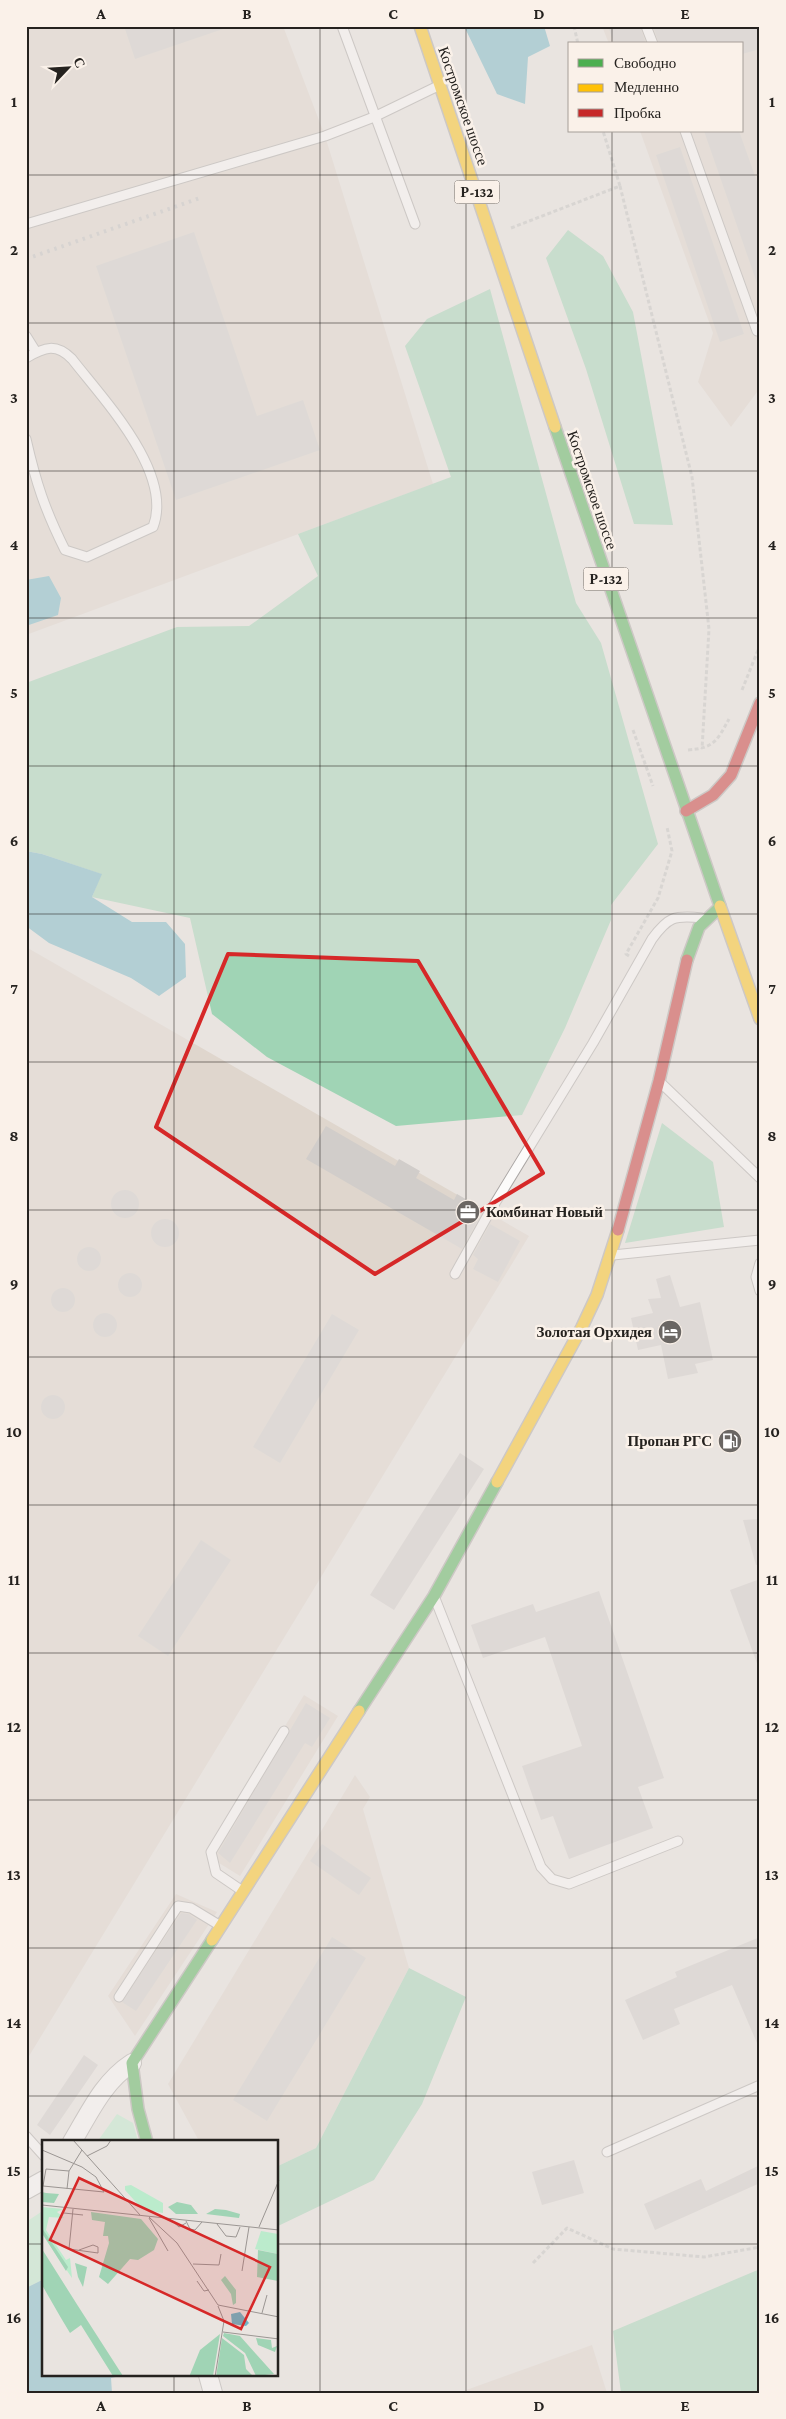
<svg xmlns="http://www.w3.org/2000/svg" width="786" height="2419" viewBox="0 0 786 2419" font-family="'Crimson Pro',serif">
<style>
.built{fill:#dfd6cd}
.green{fill:#bbebcc}
.forest{fill:#a0d4b5}
.water{fill:#71b6c5}
.building{fill:#d1cdca}
.lines{fill:none;stroke-linecap:round;stroke-linejoin:round}
.lane-casing{stroke:#aaa6a4;stroke-width:11}
.street-casing{stroke:#aaa6a4;stroke-width:20}
.fast-casing{stroke:#aaa6a4;stroke-width:14}
.slow-casing{stroke:#aaa6a4;stroke-width:14}
.jam-casing{stroke:#aaa6a4;stroke-width:14}
.path{stroke:#c4c4c2;stroke-width:3;stroke-dasharray:4 2.5;stroke-linecap:butt}
.lane{stroke:#fcfbfa;stroke-width:9}
.street{stroke:#fcfbfa;stroke-width:18}
.fast{stroke:#4caf50;stroke-width:11}
.slow{stroke:#ffc107;stroke-width:11}
.jam{stroke:#c62828;stroke-width:11}
.rail{stroke:#c0bfbe;stroke-width:4;stroke-dasharray:2.5 5;stroke-linecap:butt}
.marked{fill:none;stroke:#d62828;stroke-width:4;stroke-linejoin:round}
.grid{fill:none;stroke:#25221f;stroke-width:1;stroke-opacity:0.55}
.labels{text-anchor:middle;stroke-width:5;stroke-linejoin:round;paint-order:stroke}
.shield{fill:#faf1e9;stroke:#65605c;stroke-width:1}
.shield-label{font-size:14px;font-weight:bold;fill:#25221f}
.street-label{font-size:15px;fill:#25221f;stroke:#faf1e9}
.poi-label{font-size:15px;font-weight:bold;fill:#25221f;stroke:#faf1e9;text-anchor:end}
.inset-road{fill:none;stroke:#9b9693;stroke-width:1}
.view{fill:#d62828;fill-opacity:0.15;stroke:#d62828;stroke-width:2.5}
.inset-edge{fill:none;stroke:#25221f;stroke-width:2.5}
.neatline{fill:none;stroke:#25221f;stroke-width:2}
.grid-label{font-size:16px;text-anchor:middle;font-weight:bold;fill:#25221f}
</style>
<rect width="100%" height="100%" fill="#e9e4e0"/>
<path class="built" d="M26,26H283L325,136L433,484L26,635Z
M602,26H760V388L731,427L698,382L713,333L640,131H742V44H609Z
M26,947L529,1236L26,2061Z
M304,1695L338,1716L240,1876L206,1855Z
M355,1775L370,1797L363,1809L409,1968L316,2148L278,2166V2142L199,2141L168,2084Z
M176,1894L217,1912L135,2036L108,1996Z
M592,2345L607,2393H458Z"/>
<path class="green" d="M117,2114L133,2123L138,2141L97,2142Z
M44,2210V2279L26,2288V2222Z"/>
<path class="forest" d="M568,230L603,256L633,312L673,525L634,524L586,369L546,258Z
M490,289L576,603L601,643L658,844L611,905V920L565,1028L522,1115L396,1126L267,1057L212,1014L190,918L92,897L101,874L42,854L26,851V683L177,627L249,626L318,576L298,534L451,477L405,346L427,319Z
M662,1123L713,1162L724,1227L625,1243Z
M409,1968L466,1997L422,2104L374,2180L278,2226V2166L316,2148Z
M760,2269V2393H621L613,2331Z"/>
<path class="water" d="M464,26H544L550,46L528,57L525,104L497,94Z
M49,576L61,598L58,615L26,626V580Z
M26,851L42,854L102,874L92,897L132,922H166L185,944L186,977L159,996L131,978L49,943L26,926Z
M44,2279V2375H125L111,2378L112,2393H26V2288Z"/>
<path class="building" d="M124,26H223V29L135,59Z
M608,26H640L646,44H614Z
M653,26H760V49L742,54V44H659Z
M704,131H739L760,190V286H758Z
M680,147L744,334L720,342L656,155Z
M194,232L257,416L303,400L320,450L176,500L96,266Z
M326,1126L395,1166L399,1159L420,1171L416,1178L454,1200L457,1194L481,1208L476,1217L479,1218L462,1249L306,1159Z
M111 1204a14 14 0 1 1 28 0a14 14 0 1 1-28 0Z
M151 1233a14 14 0 1 1 28 0a14 14 0 1 1-28 0Z
M490,1224L520,1241L498,1282L473,1269L478,1259L473,1255Z
M77 1259a12 12 0 1 1 24 0a12 12 0 1 1-24 0Z
M118 1285a12 12 0 1 1 24 0a12 12 0 1 1-24 0Z
M670,1275L680,1307L700,1302L713,1360L695,1364L698,1373L668,1379L661,1345L638,1350L631,1318L653,1313L648,1299L661,1298L656,1279Z
M51 1300a12 12 0 1 1 24 0a12 12 0 1 1-24 0Z
M93 1325a12 12 0 1 1 24 0a12 12 0 1 1-24 0Z
M332,1314L359,1330L280,1463L253,1447Z
M41 1407a12 12 0 1 1 24 0a12 12 0 1 1-24 0Z
M460,1453L484,1469L394,1610L370,1595Z
M760,1519V1564L756,1565L743,1520Z
M201,1540L231,1560L168,1656L138,1636Z
M760,1579V1665L758,1666L730,1590Z
M599,1591L664,1778L638,1787L653,1828L569,1859L553,1816L541,1820L522,1766L582,1746L545,1637L483,1658L471,1625L533,1604L536,1612Z
M306,1703L330,1718L312,1747L305,1743L230,1863L218,1853Z
M322,1844L371,1878L359,1895L310,1861Z
M181,1913L189,1914L197,1920L136,2011L122,2002Z
M332,1937L366,1958L267,2121L233,2100Z
M760,1937V2050L732,1985L674,2009L680,2024L643,2040L625,2000L677,1977L675,1972Z
M84,2055L98,2065L50,2135L37,2125Z
M574,2160L584,2193L542,2205L532,2172Z
M760,2165V2183L655,2230L644,2204L701,2179L706,2191Z"/>
<g class="lines">
<g class="lane-casing">
<path id="lane" d="M342,26L415,224
M646,26L653,44
M685,131L757,331L760,327
M26,224L325,136L374,117L438,86
M26,336L36,352
M26,358C45,347 56,343 72,359C103,399 174,473 153,527L87,557L65,550C45,510 36,483 26,439
M661,1083L760,1178
M613,1255L760,1240
M760,1263L756,1277L760,1291
M455,1274L489,1213L593,1043L652,939C668,917 674,915 702,918
M436,1601L541,1867L552,1879L569,1884L678,1841
M241,1890L216,1873L211,1852L284,1731
M119,1997L178,1906L191,1908L219,1925
M26,2136L44,2156
M607,2152L760,2085"/>
</g>
<g class="street-casing">
<path id="street" d="M72,2142C90,2112 103,2082 132,2063
M26,2190L44,2180
M208,2375L213,2393"/>
</g>
<g class="fast-casing">
<path id="fast" d="M555,427L720,906
M687,960L699,927L720,907
M359,1711L434,1596L497,1482
M147,2142L138,2109L132,2063L212,1940"/>
</g>
<g class="slow-casing">
<path id="slow" d="M420,26L555,427
M720,906L760,1019
M497,1482L582,1327L597,1295L618,1230
M212,1940L359,1711"/>
</g>
<g class="jam-casing">
<path id="jam" d="M686,811L713,795L731,775L760,703
M618,1230L659,1081L687,960"/>
</g>
<path class="path" d="M574,26L578,44
M620,186L692,477L709,629L702,749
M511,228L620,186L603,131
M742,690L760,645
M633,730L653,786
M688,750C714,748 717,741 729,719
M629,956L626,954L658,898L672,851L667,827
M533,2263L567,2228L613,2249L704,2257L760,2247"/>
<use href="#lane" class="lane"/>
<use href="#street" class="street"/>
<use href="#fast" class="fast"/>
<use href="#slow" class="slow"/>
<use href="#jam" class="jam"/>
<path class="rail" d="M26,259L200,198"/>
</g>
<path d="M0 0H786V2419H0ZM228,954L418,961L543,1173L375,1274L156,1127Z" fill="#e9e4e0" fill-opacity=".55" fill-rule="evenodd"/>
<path class="marked" d="M228,954L418,961L543,1173L375,1274L156,1127Z"/>
<path class="grid" d="M174,26V2142M320,26V2393M466,26V2393M612,26V44M612,131V2393M26,175H760M26,323H760M26,471H760M26,618H760M26,766H760M26,914H760M26,1062H760M26,1210H760M26,1357H760M26,1505H760M26,1653H760M26,1800H760M26,1948H760M26,2096H760M26,2244H44M278,2244H760M174,2375V2393"/>
<defs>
<g id="office-disc" transform="scale(1.25)"><circle r="9.5" fill="#6a6663" stroke="#faf1e9"/><path d="M-6-3h4V-5.5h4V-3h4V5H-6ZM-1-4.5V-3h2v-1.5ZM-6 0V1H6V0Z" fill="#fff"/></g>
<g id="hotel-disc" transform="scale(1.25)"><circle r="9.5" fill="#6a6663" stroke="#faf1e9"/><path d="M-6-4.5h1.5V1H6V5H4.5V3h-9V5H-6ZM-4 0a1.8 1.8 0 1 1 3.6 0ZM.5 0V-2.5h3Q6-2.5 6 0Z" fill="#fff"/></g>
<g id="fuel-disc" transform="scale(1.25)"><circle r="9.5" fill="#6a6663" stroke="#faf1e9"/><path d="M-5.5-6h7V0h2V4h1.3V-2.5L3-4.5l.8-.8L6-3V5H2.5V1h-1V6h-7ZM-4.2-4.7v3.2H.2V-4.7Z" fill="#fff"/></g>
</defs>
<g fill-rule="evenodd">
<use href="#office-disc" x="468" y="1212"/>
<use href="#hotel-disc" x="670" y="1332"/>
<use href="#fuel-disc" x="730" y="1441"/>
</g>
<g class="labels">
<g class="shield">
<rect x="454.5" y="180.5" width="45" height="23" rx="4"/>
<rect x="583.5" y="567.5" width="45" height="23" rx="4"/>
</g>
<g class="shield-label">
<text x="477" y="197">Р-132</text>
<text x="606" y="584">Р-132</text>
</g>
<g class="street-label">
<text transform="translate(463 106) rotate(71)" y="5">Костромское шоссе</text>
<text transform="translate(592 490) rotate(71)" y="5">Костромское шоссе</text>
</g>
<g class="poi-label">
<text x="486" y="1217" text-anchor="start">Комбинат Новый</text>
<text x="652" y="1337">Золотая Орхидея</text>
<text x="712" y="1446">Пропан РГС</text>
</g>
</g>
<g transform="translate(42 2140)">
<rect width="236" height="236" fill="#e9e4e0"/>
<path d="M89,45L121,63V73L100,69L83,50V46ZM0,67L21,69L15,72L22,78L7,77L4,90L24,120L28,118L30,138L0,94ZM219,91L236,94V114L213,109Z" fill="#bbebcc"/>
<path d="M0,52L4,53L17,54L12,63L0,62ZM135,62L149,65L156,74H134L126,67ZM173,69L184,70L198,74L197,78L164,74ZM49,72L99,79L116,99L112,110L96,120L88,119L66,144L57,137L67,103L66,96H61L63,82L50,80ZM0,88L26,127L24,131L0,93ZM0,109L36,166L81,236H71L39,185L28,193L19,178L0,145ZM216,110L236,114V141L215,137ZM33,123L45,127L41,147L36,137ZM183,136L194,150V163L191,165L189,154L179,140ZM182,193L198,196L232,234L214,236L203,213L181,196ZM178,194L171,236L147,237L158,210ZM180,198L202,215L204,229L211,236L174,237ZM214,198L229,200L230,208L235,206L233,212L216,205Z" fill="#a0d4b5"/>
<path d="M198,172L207,183L204,186L190,184L189,174Z" fill="#71b6c5"/>
<path class="inset-road" d="M31,0L98,75M0,10L40,27L54,37L62,52L1,46L4,29L27,31M45,16L65,6L69,0M25,49L27,31L40,10M0,65L237,90M31,69L27,109L56,113V107L51,105L37,110M22,73L41,75M107,77L135,103L176,165L237,177M107,78L126,111M128,79L137,87L144,83M144,81L148,89L153,90L160,82M175,84L184,96L194,97L198,87M217,87L237,40M151,124L177,125L179,114M200,131L207,87M155,141L162,151L167,150M220,173L225,155M181,192L237,199M173,237L182,181L176,166"/>
<path class="view" d="M37,38L228,127L199,189L8,100Z"/>
<rect width="236" height="236" class="inset-edge"/>
</g>
<rect width="786" height="2419" fill="none" stroke="#faf1e9" stroke-width="55"/>
<rect x="568" y="42" width="175" height="90" fill="#faf1e9" stroke="#a59e98"/>
<rect x="578" y="59" width="25" height="8" fill="#4caf50" stroke="#a59e98"/>
<text x="614" y="68" font-size="15" fill="#25221f">Свободно</text>
<rect x="578" y="84" width="25" height="8" fill="#ffc107" stroke="#a59e98"/>
<text x="614" y="92" font-size="15" fill="#25221f">Медленно</text>
<rect x="578" y="109" width="25" height="8" fill="#c62828" stroke="#a59e98"/>
<text x="614" y="118" font-size="15" fill="#25221f">Пробка</text>
<g transform="translate(68 68) rotate(65)" stroke="#faf1e9" stroke-width="4" paint-order="stroke">
<path d="M0-4L9 19L0 12L-9 19Z" fill="#25221f"/>
<text y="-8" font-size="14" font-weight="bold" text-anchor="middle" fill="#25221f">С</text>
</g>
<rect x="28" y="28" width="730" height="2364" class="neatline"/>
<g class="grid-label">
<text x="101" y="19">A</text>
<text x="247" y="19">B</text>
<text x="393" y="19">C</text>
<text x="539" y="19">D</text>
<text x="685" y="19">E</text>
<text x="14" y="107">1</text>
<text x="772" y="107">1</text>
<text x="14" y="255">2</text>
<text x="772" y="255">2</text>
<text x="14" y="403">3</text>
<text x="772" y="403">3</text>
<text x="14" y="550">4</text>
<text x="772" y="550">4</text>
<text x="14" y="698">5</text>
<text x="772" y="698">5</text>
<text x="14" y="846">6</text>
<text x="772" y="846">6</text>
<text x="14" y="994">7</text>
<text x="772" y="994">7</text>
<text x="14" y="1141">8</text>
<text x="772" y="1141">8</text>
<text x="14" y="1289">9</text>
<text x="772" y="1289">9</text>
<text x="14" y="1437">10</text>
<text x="772" y="1437">10</text>
<text x="14" y="1585">11</text>
<text x="772" y="1585">11</text>
<text x="14" y="1732">12</text>
<text x="772" y="1732">12</text>
<text x="14" y="1880">13</text>
<text x="772" y="1880">13</text>
<text x="14" y="2028">14</text>
<text x="772" y="2028">14</text>
<text x="14" y="2176">15</text>
<text x="772" y="2176">15</text>
<text x="14" y="2323">16</text>
<text x="772" y="2323">16</text>
<text x="101" y="2411">A</text>
<text x="247" y="2411">B</text>
<text x="393" y="2411">C</text>
<text x="539" y="2411">D</text>
<text x="685" y="2411">E</text>
</g>
</svg>
